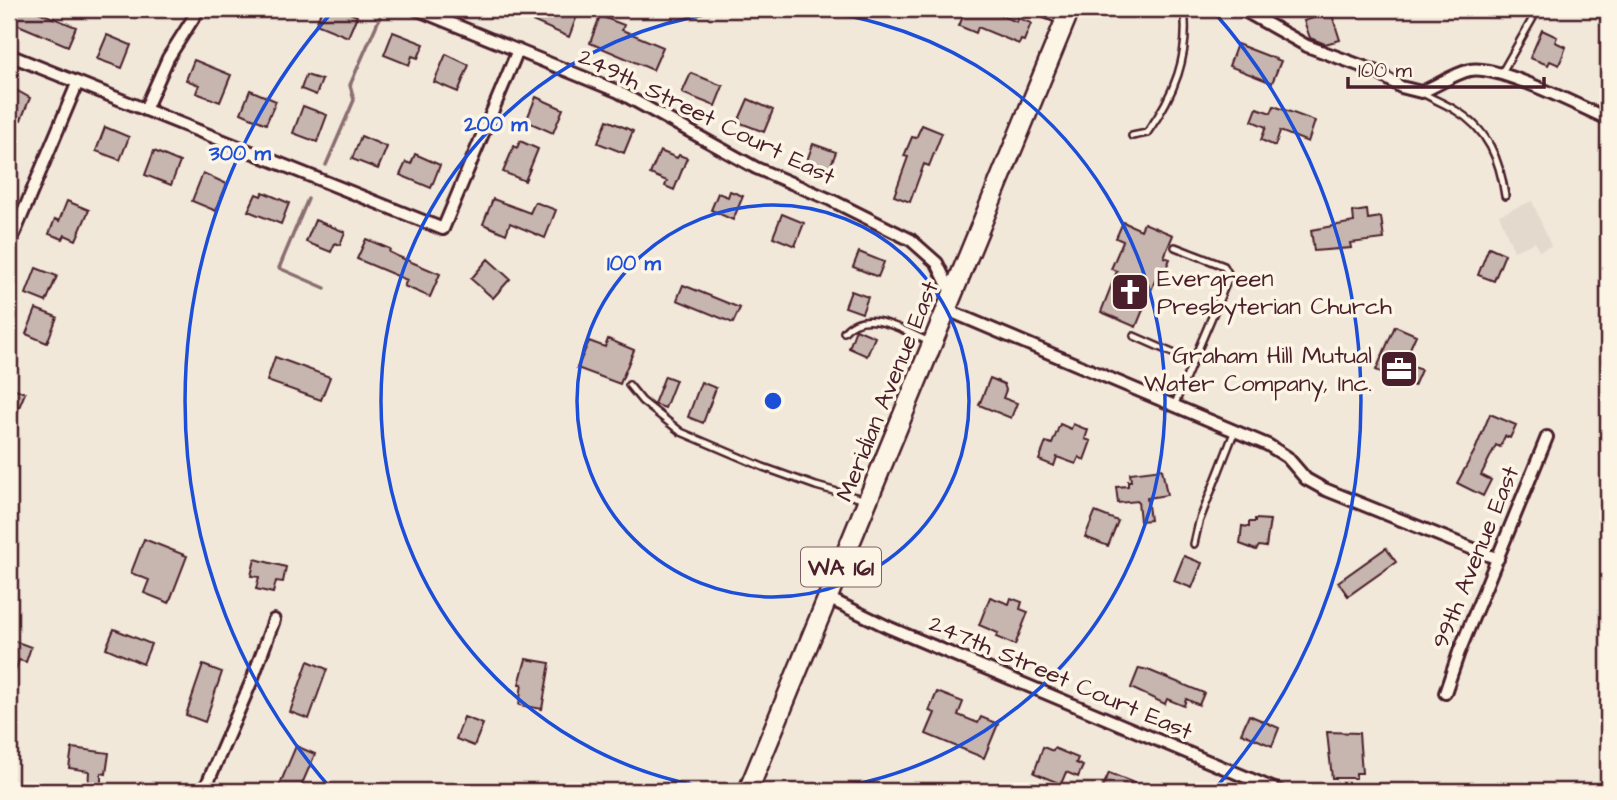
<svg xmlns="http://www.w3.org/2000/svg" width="1617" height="800" viewBox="0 0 1617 800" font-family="'Architects Daughter',sans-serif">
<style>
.built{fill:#e4d9cd}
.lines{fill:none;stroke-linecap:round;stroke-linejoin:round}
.stream{stroke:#8b6d6f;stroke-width:3.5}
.building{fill:#c7b6af;stroke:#4a1f2b;stroke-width:2}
.service-casing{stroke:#4a1f2b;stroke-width:10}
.minor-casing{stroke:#4a1f2b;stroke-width:16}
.primary-casing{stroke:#4a1f2b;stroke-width:23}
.service{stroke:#fcf5e5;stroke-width:5}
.minor{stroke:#fcf5e5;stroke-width:10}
.primary{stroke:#fcf5e5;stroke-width:18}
.ring{fill:none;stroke:#1d4ed8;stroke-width:3.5}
.labels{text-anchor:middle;stroke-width:7;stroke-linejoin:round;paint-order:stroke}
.shield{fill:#fcf5e5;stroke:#7f5f63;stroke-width:2}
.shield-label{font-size:23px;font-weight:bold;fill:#4a1f2b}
.street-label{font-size:24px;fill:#4a1f2b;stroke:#fcf5e5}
.poi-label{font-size:24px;fill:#4a1f2b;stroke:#fcf5e5;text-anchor:start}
.centre{fill:#1d4ed8;stroke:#fcf5e5;stroke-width:3.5}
.ring-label{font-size:21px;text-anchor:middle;font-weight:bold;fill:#1d4ed8;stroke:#fcf5e5;stroke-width:7;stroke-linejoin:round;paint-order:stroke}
</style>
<rect width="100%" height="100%" fill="#f1e8da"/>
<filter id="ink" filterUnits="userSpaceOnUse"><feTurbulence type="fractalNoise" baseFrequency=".0143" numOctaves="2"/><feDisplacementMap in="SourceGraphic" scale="14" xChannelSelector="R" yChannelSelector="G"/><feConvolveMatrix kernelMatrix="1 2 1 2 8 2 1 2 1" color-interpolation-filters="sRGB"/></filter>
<g filter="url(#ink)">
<path class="built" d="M1532,201L1551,246L1539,251L1535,242L1514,251L1499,215Z"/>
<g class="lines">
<path class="stream" d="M326,165L354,100L350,85L380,17
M308,199L279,268L325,288"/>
</g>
<path class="building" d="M9,9H31L76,27L68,46L9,21Z
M322,9H340L357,16L348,37L316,24Z
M505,9H567L578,13L569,37Z
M966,9H984L1017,22L1018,18L1031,23L1024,41L1021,40L1019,44L978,27L976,33L959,26Z
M1331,12L1340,40L1325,44L1310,38L1304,21Z
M600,16L624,25L622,30L663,47L653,70L590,43Z
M1542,30L1557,37L1555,42L1566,47L1559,65L1550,61L1548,65L1530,58Z
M393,32L424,44L418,58L412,56L409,65L384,55Z
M107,35L131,45L122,68L97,59Z
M1237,44L1281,61L1272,83L1229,66Z
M446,54L469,65L458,92L434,82Z
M194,60L231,75L220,102L196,93L199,85L186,80Z
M691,73L723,86L715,106L682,93Z
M306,75L322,80L316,95L301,89Z
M9,86L30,98L21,120L11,116L9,119Z
M250,90L276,101L266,124L241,113Z
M536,97L563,109L553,133L526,121Z
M748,99L773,110L764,132L738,122Z
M303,106L327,115L317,142L293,133Z
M1274,106L1315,121L1308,142L1280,131L1275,146L1261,140L1266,127L1252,121L1257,108L1271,113Z
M607,120L633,131L624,153L598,143Z
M922,125L942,133L929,166L924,164L910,202L894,196L908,157L904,156L912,137L916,138Z
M105,127L129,137L120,160L96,151Z
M361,136L387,147L378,169L352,159Z
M520,141L538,149L525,181L503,172L514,146L517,148Z
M813,144L836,152L827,175L805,166Z
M154,151L180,162L171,185L145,175Z
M660,151L677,158L679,155L687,158L674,190L665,186L667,181L650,174Z
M415,154L440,165L431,188L400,175L406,162L411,164Z
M203,173L227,184L216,211L192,201Z
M730,191L743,196L733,220L711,210L718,193L728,197Z
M263,192L289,203L281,224L248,211L256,194L261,196Z
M493,199L530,213L535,202L556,210L545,238L510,223L506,234L483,224Z
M67,201L89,210L76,240L65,235L63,239L49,234L55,219L59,221Z
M1367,210L1368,219L1381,217L1384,239L1350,243L1351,248L1314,251L1311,230L1354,222L1353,212Z
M782,214L804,223L795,246L773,237Z
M315,220L345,232L340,245L335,243L331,252L306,242Z
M1123,222L1141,230L1144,223L1173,235L1164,257L1170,259L1166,268L1161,266L1136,327L1101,312L1117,271L1111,269L1123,241L1116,238Z
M366,239L390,249L389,252L397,256L440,274L430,297L404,286L407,280L357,259Z
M1489,247L1505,254L1494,281L1478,275Z
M859,252L884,262L878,277L853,267Z
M488,259L510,279L493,298L471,279Z
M36,268L57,276L46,302L26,294Z
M683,285L740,308L733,323L677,300Z
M851,291L868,297L862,313L845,307Z
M36,309L57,317L47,343L26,334Z
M1395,326L1416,335L1404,362L1421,370L1414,386L1376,370Z
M856,329L875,337L867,356L849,348Z
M608,339L634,350L620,384L577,368L589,341L605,347Z
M275,357L330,377L321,400L267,381Z
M665,376L676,380L665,408L654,404Z
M990,378L1004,384L1006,390L1003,398L1017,403L1011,418L979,405Z
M701,382L716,388L703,423L688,417Z
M9,386L25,393L9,431Z
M1490,414L1516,425L1510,438L1505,436L1500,447L1496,445L1481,475L1491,480L1483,496L1457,483L1475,450Z
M1060,424L1071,429L1073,424L1088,430L1085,439L1091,441L1084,460L1079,457L1076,464L1057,457L1054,466L1039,460L1046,442L1052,444Z
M1162,469L1167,495L1147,498L1150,520L1140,521L1138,501L1118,503L1116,487L1128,486V481H1131L1130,473Z
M1095,512L1118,521L1108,546L1085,537Z
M1255,519L1270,520L1266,547L1259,546L1256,550L1240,544L1242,526L1249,527V522H1255Z
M144,539L187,556L169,603L144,593L149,580L131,573Z
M1386,548L1396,562L1348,596L1338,582Z
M1184,556L1202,563L1192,588L1174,581Z
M255,559L286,567L283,582L276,581L273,593L256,589L259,577L251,576Z
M990,597L1009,604L1011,598L1022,602L1020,609L1028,612L1015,645L996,637L998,633L979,625Z
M114,629L151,644L143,664L106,648Z
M9,639L31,647L26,662L19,660L10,685Z
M526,659L550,663L542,709L519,705L522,684H519Z
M308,661L327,669L309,719L290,712Z
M203,665L222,672L205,722L186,715Z
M1139,668L1148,670L1204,693L1199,705L1186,699L1184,706L1167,699L1165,704L1131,688Z
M937,692L963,702L958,715L978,723L981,717L998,724L984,758L926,734L935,713L929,711Z
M1249,715L1279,728L1272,746L1241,733Z
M464,717L483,724L474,746L456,739Z
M1327,732L1359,733L1362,773H1356V778H1332Z
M296,746L315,754L299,791H277Z
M1043,747L1053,751L1054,748L1078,758L1076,763L1083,766L1078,777L1066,772L1061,784L1034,773Z
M72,748L109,753L106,774L101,773V791L88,790L89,771L69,768Z
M1109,773L1154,791H1101Z"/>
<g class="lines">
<g class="service-casing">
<path id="service" d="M1032,9L1062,21
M1501,74L1533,18
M1421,92C1432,99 1444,103 1455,110C1488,129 1500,160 1505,196
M1132,136L1147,133C1174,95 1190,56 1184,9
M844,332C866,306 904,331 930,342
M1134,336L1193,362
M629,385L642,401L681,432L763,467L816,486L866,500
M1174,406L1228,279V273L1224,266L1175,247
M1194,544L1199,522L1235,430"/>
</g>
<g class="minor-casing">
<path id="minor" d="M416,9L617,91L756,168L831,200L911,240L937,263L952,294
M1241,9L1307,46L1375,71L1401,87L1421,92C1437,86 1453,74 1470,70C1500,65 1578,106 1608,119
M9,55L443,229L518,50
M145,110L168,58L199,9
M9,246L77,84
M947,310L1268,445L1287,457L1306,479L1324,489L1498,559
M828,598L890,628L1279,791
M1445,693L1459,652L1547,437
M204,791L252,680L274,620"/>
</g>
<g class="primary-casing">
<path id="primary" d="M748,791L1070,9"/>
</g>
<use href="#service" class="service"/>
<use href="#minor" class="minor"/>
<use href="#primary" class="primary"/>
</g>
</g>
<g class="ring">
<circle cx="773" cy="401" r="196"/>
<path d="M735 791A392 392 0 1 1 811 791"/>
<path d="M333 791A588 588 0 0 1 333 11M1213 11A588 588 0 0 1 1213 791"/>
</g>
<defs>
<g id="church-square" transform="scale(2.0125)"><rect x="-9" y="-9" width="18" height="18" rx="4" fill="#4a1f2b" stroke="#fcf5e5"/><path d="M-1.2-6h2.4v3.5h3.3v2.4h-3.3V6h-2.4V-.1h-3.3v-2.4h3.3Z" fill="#fff"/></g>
<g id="office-square" transform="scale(2.0125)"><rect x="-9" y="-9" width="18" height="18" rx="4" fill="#4a1f2b" stroke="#fcf5e5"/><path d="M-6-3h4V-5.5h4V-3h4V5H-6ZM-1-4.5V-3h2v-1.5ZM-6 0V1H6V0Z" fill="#fff"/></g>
</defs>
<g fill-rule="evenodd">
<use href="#church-square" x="1130" y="292"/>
<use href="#office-square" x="1399" y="369"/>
</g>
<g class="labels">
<rect class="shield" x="801" y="547.5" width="80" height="39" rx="5"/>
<g class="shield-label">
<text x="841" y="575">WA 161</text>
</g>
<g class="street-label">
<text transform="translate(707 116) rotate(26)" y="8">249th Street Court East</text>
<text transform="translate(887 391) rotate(-68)" y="8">Meridian Avenue East</text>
<text transform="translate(1475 557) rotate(-68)" y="8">99th Avenue East</text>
<text transform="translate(1061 677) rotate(23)" y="8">247th Street Court East</text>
</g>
<g class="poi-label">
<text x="1157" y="286">Evergreen<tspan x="1157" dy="28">Presbyterian Church</tspan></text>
<text x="1372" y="363" text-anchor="end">Graham Hill Mutual<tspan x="1372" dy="28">Water Company, Inc.</tspan></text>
</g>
</g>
<circle cx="773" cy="401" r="10" class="centre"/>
<g class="ring-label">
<text x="496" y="131">200 m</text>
<text x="240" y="160">300 m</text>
<text x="634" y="270">100 m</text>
</g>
<rect width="1617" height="800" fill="none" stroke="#fcf5e5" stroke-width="35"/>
<rect x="18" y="18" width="1582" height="765" fill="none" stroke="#4a1f2b" stroke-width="2.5" filter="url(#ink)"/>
<path d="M1348 77v10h196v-10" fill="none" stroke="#4a1f2b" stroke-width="3.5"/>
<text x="1358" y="77" font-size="21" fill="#4a1f2b" stroke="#fcf5e5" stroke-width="5" paint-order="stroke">100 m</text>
</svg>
